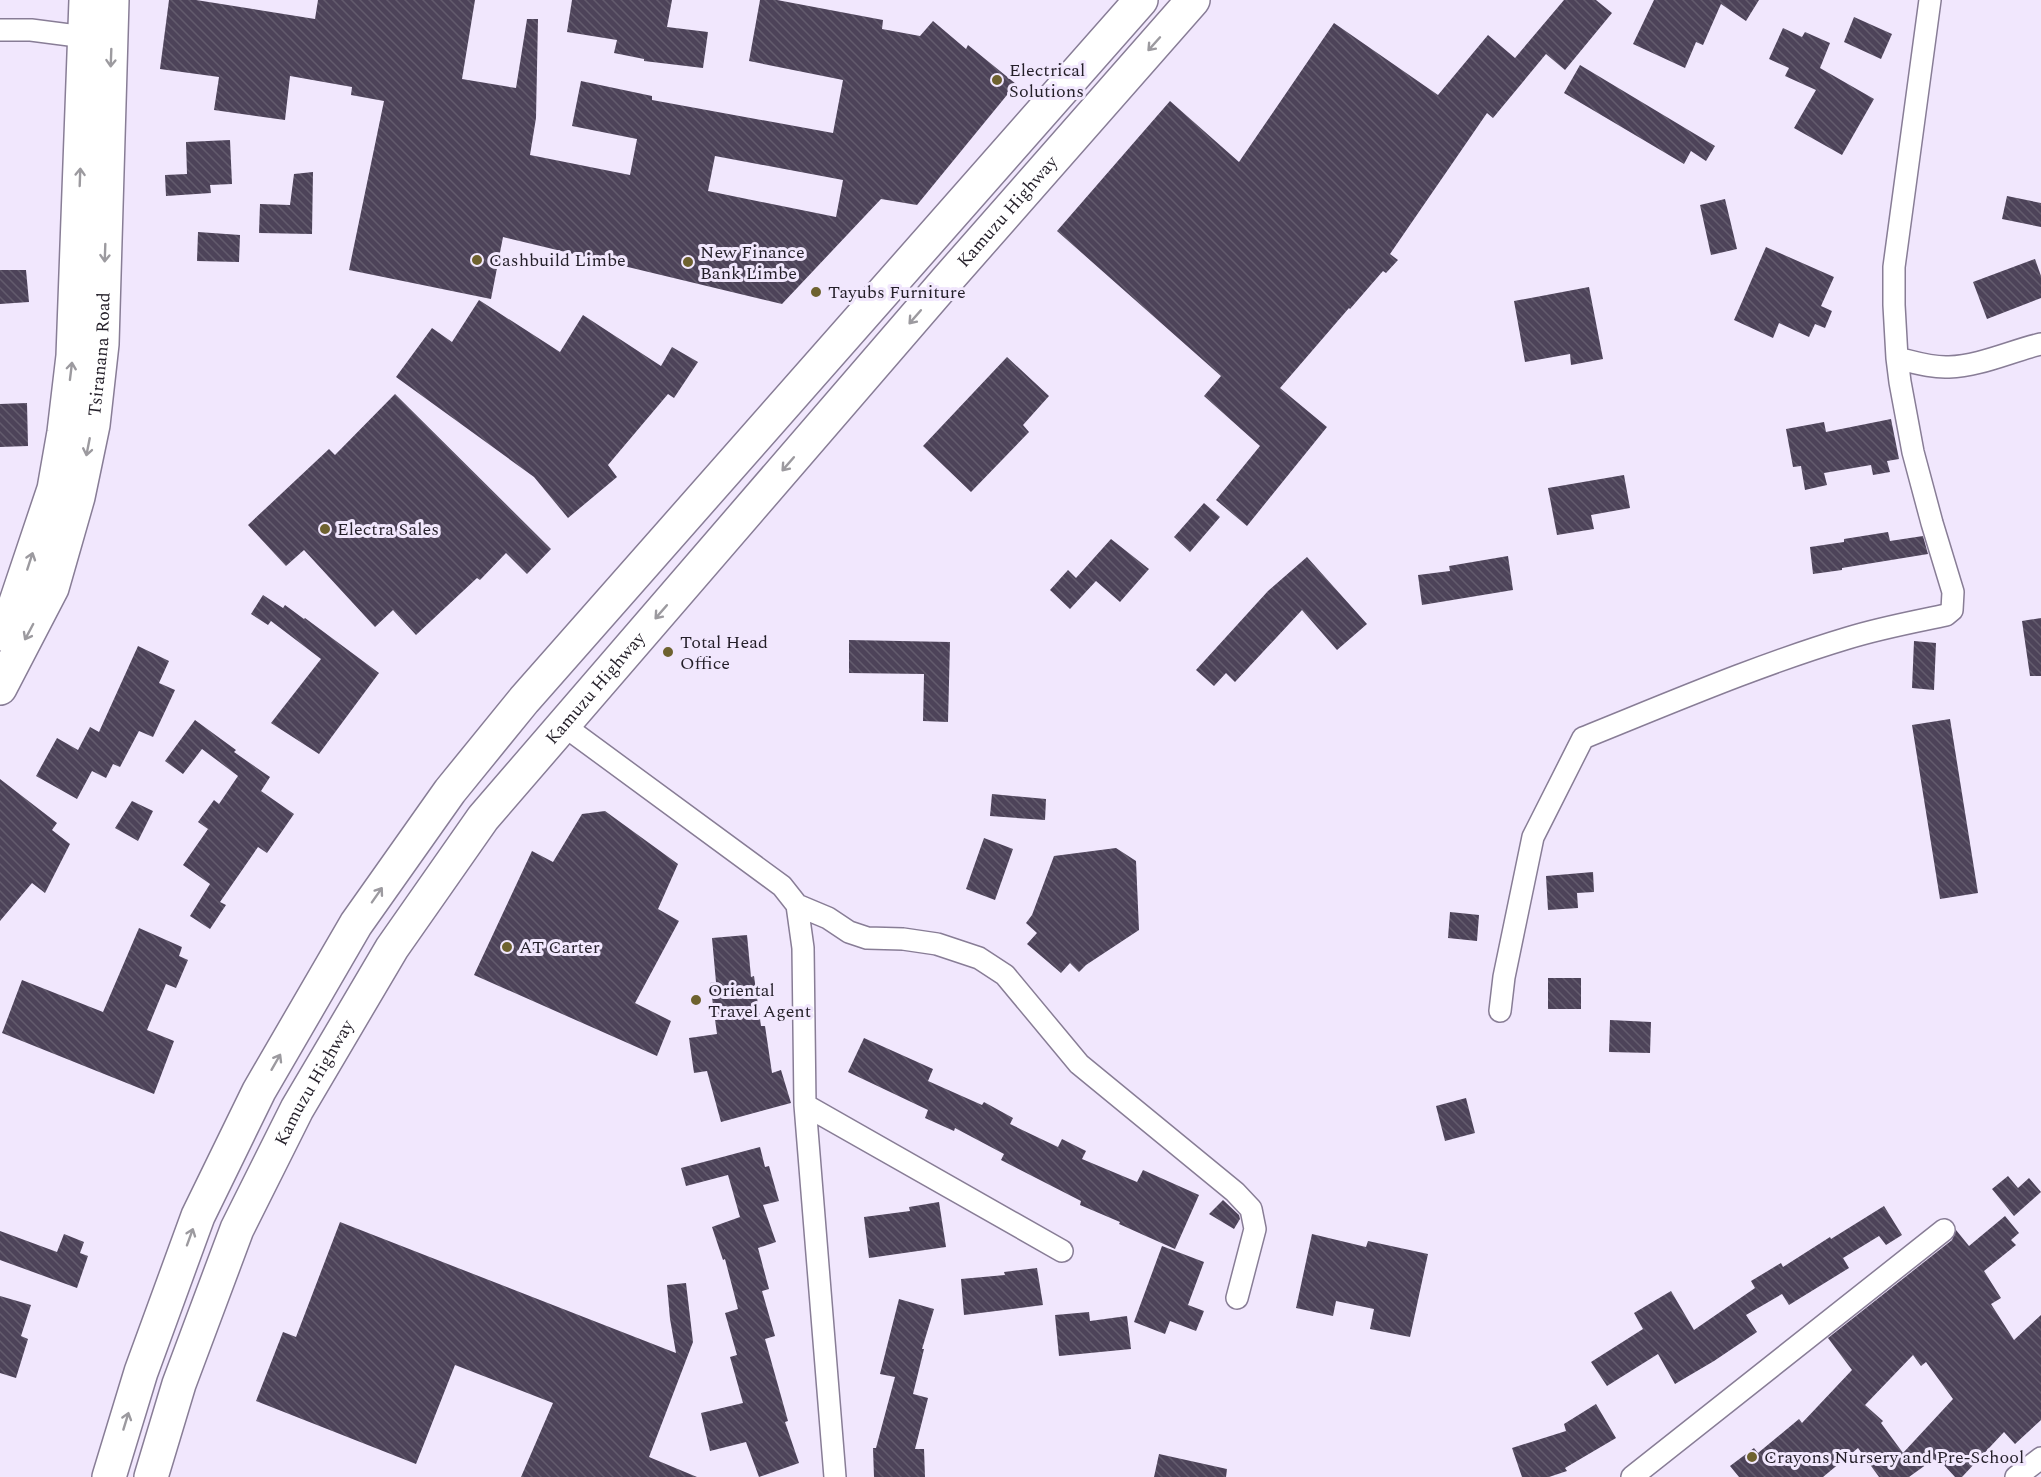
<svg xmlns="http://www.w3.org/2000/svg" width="2041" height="1477" viewBox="0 0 2041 1477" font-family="Spectral,serif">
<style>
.building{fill:url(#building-back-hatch);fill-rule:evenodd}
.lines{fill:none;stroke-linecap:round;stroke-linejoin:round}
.minor-casing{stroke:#887d96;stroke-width:24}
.trunk-casing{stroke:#887d96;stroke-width:36}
.minor{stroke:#fff;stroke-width:21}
.trunk{stroke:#fff;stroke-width:33}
.oneway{stroke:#9c9a9f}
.poi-dot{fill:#6e622f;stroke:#f1e7fd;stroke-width:2}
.labels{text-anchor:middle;stroke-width:6;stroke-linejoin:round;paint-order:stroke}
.poi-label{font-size:18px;fill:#241f29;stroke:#f1e7fd;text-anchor:start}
.street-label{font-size:18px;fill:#241f29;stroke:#f1e7fd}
</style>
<defs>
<pattern id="building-back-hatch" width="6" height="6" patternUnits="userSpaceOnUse" patternTransform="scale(1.5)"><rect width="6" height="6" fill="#4d4359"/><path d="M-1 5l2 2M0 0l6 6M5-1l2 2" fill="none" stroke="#635b6d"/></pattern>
</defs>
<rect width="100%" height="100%" fill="#f1e7fd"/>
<path class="building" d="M169,0H196L315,19L318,0H475L462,79L516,88L527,19H538L536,118L530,155L630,175L637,139L572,126L581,81L652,96V100L833,133L843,80L749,61L760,0H777L883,20L882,29L920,36L933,21L966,49L968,45L1016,84L917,205L881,199L782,304L503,237L491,299L349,270L384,101L351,95L352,87L290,76L285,120L214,110L219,77L160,69ZM715,156L843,180L836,217L708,191Z
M572,0H672L667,27L708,32L703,68L644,61V59L614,53L617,40L567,32Z
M1564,0H1596L1612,13L1565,70L1546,54L1493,118L1487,113L1390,254L1398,260L1386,273L1383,271L1350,309L1349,308L1280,388L1327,427L1247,526L1216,500L1260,446L1204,396L1221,376L1057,231L1170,101L1239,162L1334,23L1438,95L1488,35L1515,58Z
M1654,0H1759L1746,21L1721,4L1703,45L1696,42L1685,68L1633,44Z
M1854,17L1892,34L1881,59L1844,42Z
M1783,28L1802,37L1805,32L1830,43L1820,68L1874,99L1842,155L1794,128L1816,90L1785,76L1789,68L1769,59Z
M1580,65L1715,146L1706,161L1691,151L1684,164L1564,93Z
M230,140L232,184L210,185L211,193L166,196L165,175L187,174L186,142Z
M313,172L312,234L259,233L260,204L290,205L294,174Z
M2007,196L2041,203V227L2002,219Z
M1725,199L1737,249L1711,255L1700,205Z
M198,232L240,235L239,262L197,261Z
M1766,247L1834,277L1821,306L1832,311L1825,328L1815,324L1809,337L1779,323L1773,338L1734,320Z
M2035,259L2041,276V298L1987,319L1973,282Z
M0,270H26L29,302L0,304Z
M1589,287L1603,359L1571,365L1570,354L1525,362L1514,301Z
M479,300L560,352L583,315L661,366L672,347L698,362L674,398L668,394L608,465L617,477L568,518L534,477L396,377L432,328L452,342Z
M1007,357L1049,396L1023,425L1029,432L971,492L923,446Z
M395,394L551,549L527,574L506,553L480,580L477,578L416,635L393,610L375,627L304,550L286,566L248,525L329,449L335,455Z
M27,403L28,446L0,447V404Z
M1891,419L1899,459L1887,461L1890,472L1873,475L1871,465L1824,473L1827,485L1805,490L1801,466L1793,467L1786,429L1824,422L1826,432Z
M1624,475L1630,508L1591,515L1594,529L1557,535L1548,488Z
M1204,503L1220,517L1190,552L1174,537Z
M1888,532L1890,541L1923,536L1928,554L1842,568V570L1813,574L1810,547L1844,542V539Z
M1111,539L1149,569L1120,602L1096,581L1070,609L1050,590L1068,570L1076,578Z
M1508,556L1513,590L1422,605L1418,575L1450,571L1449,566Z
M1307,557L1367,624L1337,650L1302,610L1235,682L1226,673L1214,686L1196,670L1268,591Z
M263,595L283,608L285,605L304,619L305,618L379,673L319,754L271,723L321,659L271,621L268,625L251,614Z
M2041,618V676H2030L2022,621Z
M849,640L950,642L948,722L923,721L924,674L849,673Z
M1914,641L1936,643L1934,690L1912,688Z
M138,646L169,661L159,683L175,690L153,737L139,731L120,767L113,764L106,778L92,771L77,799L36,776L57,738L78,750L90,727L99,732Z
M1950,719L1978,893L1940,899L1912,725Z
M195,720L236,750L234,752L270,777L261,791L294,814L267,853L258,847L220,902L226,905L210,929L190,916L210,884L183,865L208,829L198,822L214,800L219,804L238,776L202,749L183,774L165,761Z
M0,779L57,823L52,830L70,844L45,893L32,883L0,921Z
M992,794L1046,799L1045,820L990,816Z
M132,801L153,811L138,841L115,828Z
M605,811L678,864L658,909L679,921L635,1003L671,1021L657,1056L474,975L532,851L553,862L582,814Z
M984,838L1013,849L995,900L966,889Z
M1116,848L1136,861L1139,930L1086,965L1079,972L1070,963L1061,973L1027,944L1037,933L1026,923L1032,915L1054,856Z
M1593,872L1594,892L1577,893L1578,908L1548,910L1546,876Z
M1450,912L1479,915L1477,941L1448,938Z
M139,928L182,947L179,956L188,960L176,988L166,984L147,1030L174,1041L154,1094L2,1033L22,980L103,1012Z
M747,935L751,977L754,976L761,1026H765L772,1073L781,1070L791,1103L721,1122L707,1071L694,1073L689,1038L717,1034L710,983L716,982L712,938Z
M1548,978H1581V1009H1548Z
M1610,1020L1651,1022L1650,1053L1609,1052Z
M864,1038L933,1069L928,1081L982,1105L984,1102L1013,1118L1010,1124L1058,1147L1062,1139L1086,1151L1082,1159L1137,1182L1143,1170L1199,1195L1175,1249L1119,1224L1120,1222L1080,1205L1081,1201L1001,1160L1004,1154L955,1128L954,1131L925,1118L928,1110L848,1072Z
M1466,1098L1475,1133L1445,1141L1436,1106Z
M760,1147L765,1167L769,1166L779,1201L763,1205L776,1242L758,1248L769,1289L762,1291L775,1336L765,1339L788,1421L785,1422L799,1463L759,1477L746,1442L710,1451L701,1413L743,1403L730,1357L737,1355L725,1313L738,1309L725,1259L723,1260L712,1227L740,1217L728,1175L686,1186L681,1168Z
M2008,1176L2018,1188L2029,1178L2041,1192L2014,1216L1992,1189Z
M1223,1200L1239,1215L1240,1219L1234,1229L1209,1214Z
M939,1202L946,1247L869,1258L864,1217L910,1211L909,1207Z
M1884,1206L1902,1235L1886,1245L1879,1236L1843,1258L1849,1268L1789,1305L1782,1294L1746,1315L1757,1332L1714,1361L1675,1384L1658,1354L1607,1386L1591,1362L1643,1329L1634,1313L1671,1291L1694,1330L1755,1288L1751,1281L1781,1263L1783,1267L1830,1237L1831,1239Z
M2005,1216L2019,1233L2011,1240L2016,1245L1984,1271L2001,1298L1991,1304L2014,1340L2041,1315V1420L2015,1444L2004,1432L1962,1477H1955L1943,1464L1942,1466L1934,1459L1909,1477H1879L1858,1448L1823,1477H1739L1730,1466L1754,1448L1758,1453L1799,1419L1802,1423L1852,1370L1828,1338L1952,1240L1956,1230L1969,1246ZM1913,1355L1921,1366L1926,1362L1953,1399L1903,1453L1881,1423L1883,1421L1865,1405Z
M340,1222L676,1353L670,1319L667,1285L686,1283L693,1342L649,1457L697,1477H521L553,1403L455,1365L416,1464L256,1401L283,1332L296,1337Z
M0,1231L57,1252L64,1234L84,1242L80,1253L88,1256L77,1288L0,1260Z
M1312,1234L1366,1247L1368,1241L1428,1254L1410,1337L1370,1329L1374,1309L1336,1301L1333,1316L1296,1308Z
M1162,1246L1204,1262L1188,1305L1204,1311L1196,1331L1170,1321L1165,1334L1134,1322Z
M1037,1268L1043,1305L964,1315L961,1279L1005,1275L1004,1272Z
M0,1296L31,1305L21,1336L28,1339L16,1378L0,1373Z
M899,1299L934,1309L922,1349H924L913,1394L928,1398L915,1449H924L925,1477H874L873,1448H876L895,1377L880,1374Z
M1089,1312L1090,1321L1127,1316L1131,1349L1059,1356L1055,1315Z
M1596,1404L1616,1438L1565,1468L1567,1471L1549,1477H1522L1512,1448L1566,1431L1564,1424Z
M1159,1454L1227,1469L1226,1477H1154Z"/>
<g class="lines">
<g class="minor-casing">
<path id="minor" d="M0,30H31L85,37
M1897,358C1914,362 1931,368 1949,367C1980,366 2011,351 2041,344
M563,725L782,886L797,905L803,948L805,1105L835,1477
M797,905L828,918L849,932L867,938L903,939L937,944L979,958L1005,975L1079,1064L1235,1192L1251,1209L1255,1229L1237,1298
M1500,1011L1504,977L1533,837L1583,738C1670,703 1758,665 1848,638C1880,628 1913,622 1946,615L1952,610L1953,592L1932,523L1913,452L1900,382L1897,358L1894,305V267L1930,0
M805,1105L1062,1251
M1632,1477L1944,1230
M2016,1477L2041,1458"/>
</g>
<g class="trunk-casing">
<g id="trunk">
<path d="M0,634L14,608L54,489L64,432L73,356L86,0"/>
<path id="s1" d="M0,688L52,588L78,497L93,425L102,344L112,0"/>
<path d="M109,1477L141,1372L198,1216L259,1091L356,924L450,791L524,700L1141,0"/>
<path id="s2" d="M151,1477L179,1384L237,1229L297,1109L392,948L483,818L947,280L1193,0"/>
</g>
</g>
<use href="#minor" class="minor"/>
<use href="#trunk" class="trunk"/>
</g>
<defs><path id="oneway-shaft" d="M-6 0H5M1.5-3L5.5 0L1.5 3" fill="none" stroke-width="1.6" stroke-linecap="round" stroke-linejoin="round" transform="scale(1.5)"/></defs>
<g class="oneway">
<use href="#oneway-shaft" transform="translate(1154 44) rotate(132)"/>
<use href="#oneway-shaft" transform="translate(111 58) rotate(92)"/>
<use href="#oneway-shaft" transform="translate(80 177) rotate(-88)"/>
<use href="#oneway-shaft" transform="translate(105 253) rotate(92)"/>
<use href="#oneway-shaft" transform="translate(915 317) rotate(131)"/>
<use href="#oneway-shaft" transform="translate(71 371) rotate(-83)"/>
<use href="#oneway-shaft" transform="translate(88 447) rotate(101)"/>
<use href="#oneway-shaft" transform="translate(788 464) rotate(131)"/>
<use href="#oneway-shaft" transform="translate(30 561) rotate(-72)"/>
<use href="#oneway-shaft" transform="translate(661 612) rotate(131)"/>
<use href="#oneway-shaft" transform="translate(29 632) rotate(118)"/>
<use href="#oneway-shaft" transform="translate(377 895) rotate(-55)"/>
<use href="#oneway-shaft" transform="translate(276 1062) rotate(-60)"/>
<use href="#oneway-shaft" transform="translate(190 1237) rotate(-70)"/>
<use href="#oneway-shaft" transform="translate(126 1421) rotate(-73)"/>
</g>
<g class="poi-dot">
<circle cx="997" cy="80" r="6"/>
<circle cx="477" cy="260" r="6"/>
<circle cx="688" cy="262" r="6"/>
<circle cx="816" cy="292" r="6"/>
<circle cx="325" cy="529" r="6"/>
<circle cx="668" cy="652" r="6"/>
<circle cx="507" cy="947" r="6"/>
<circle cx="696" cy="1000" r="6"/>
<circle cx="1752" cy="1457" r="6"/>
</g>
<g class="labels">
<g class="poi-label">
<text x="1009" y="76">Electrical<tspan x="1009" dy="21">Solutions</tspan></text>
<text x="700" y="258">New Finance<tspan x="700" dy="21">Bank Limbe</tspan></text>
<text x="489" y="266">Cashbuild Limbe</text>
<text x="828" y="298">Tayubs Furniture</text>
<text x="337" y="535">Electra Sales</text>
<text x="680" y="648">Total Head<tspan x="680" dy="21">Office</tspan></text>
<text x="519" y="953">AT Carter</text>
<text x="708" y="996">Oriental<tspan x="708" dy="21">Travel Agent</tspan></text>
<text x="1764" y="1463">Crayons Nursery and Pre-School</text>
</g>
<g class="street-label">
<text dy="6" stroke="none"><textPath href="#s2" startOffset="1544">Kamuzu Highway</textPath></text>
<text dy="6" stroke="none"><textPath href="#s1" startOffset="352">Tsiranana Road</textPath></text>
<text dy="6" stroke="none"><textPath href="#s2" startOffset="914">Kamuzu Highway</textPath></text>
<text dy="6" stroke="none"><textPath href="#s2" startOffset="428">Kamuzu Highway</textPath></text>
</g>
</g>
</svg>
